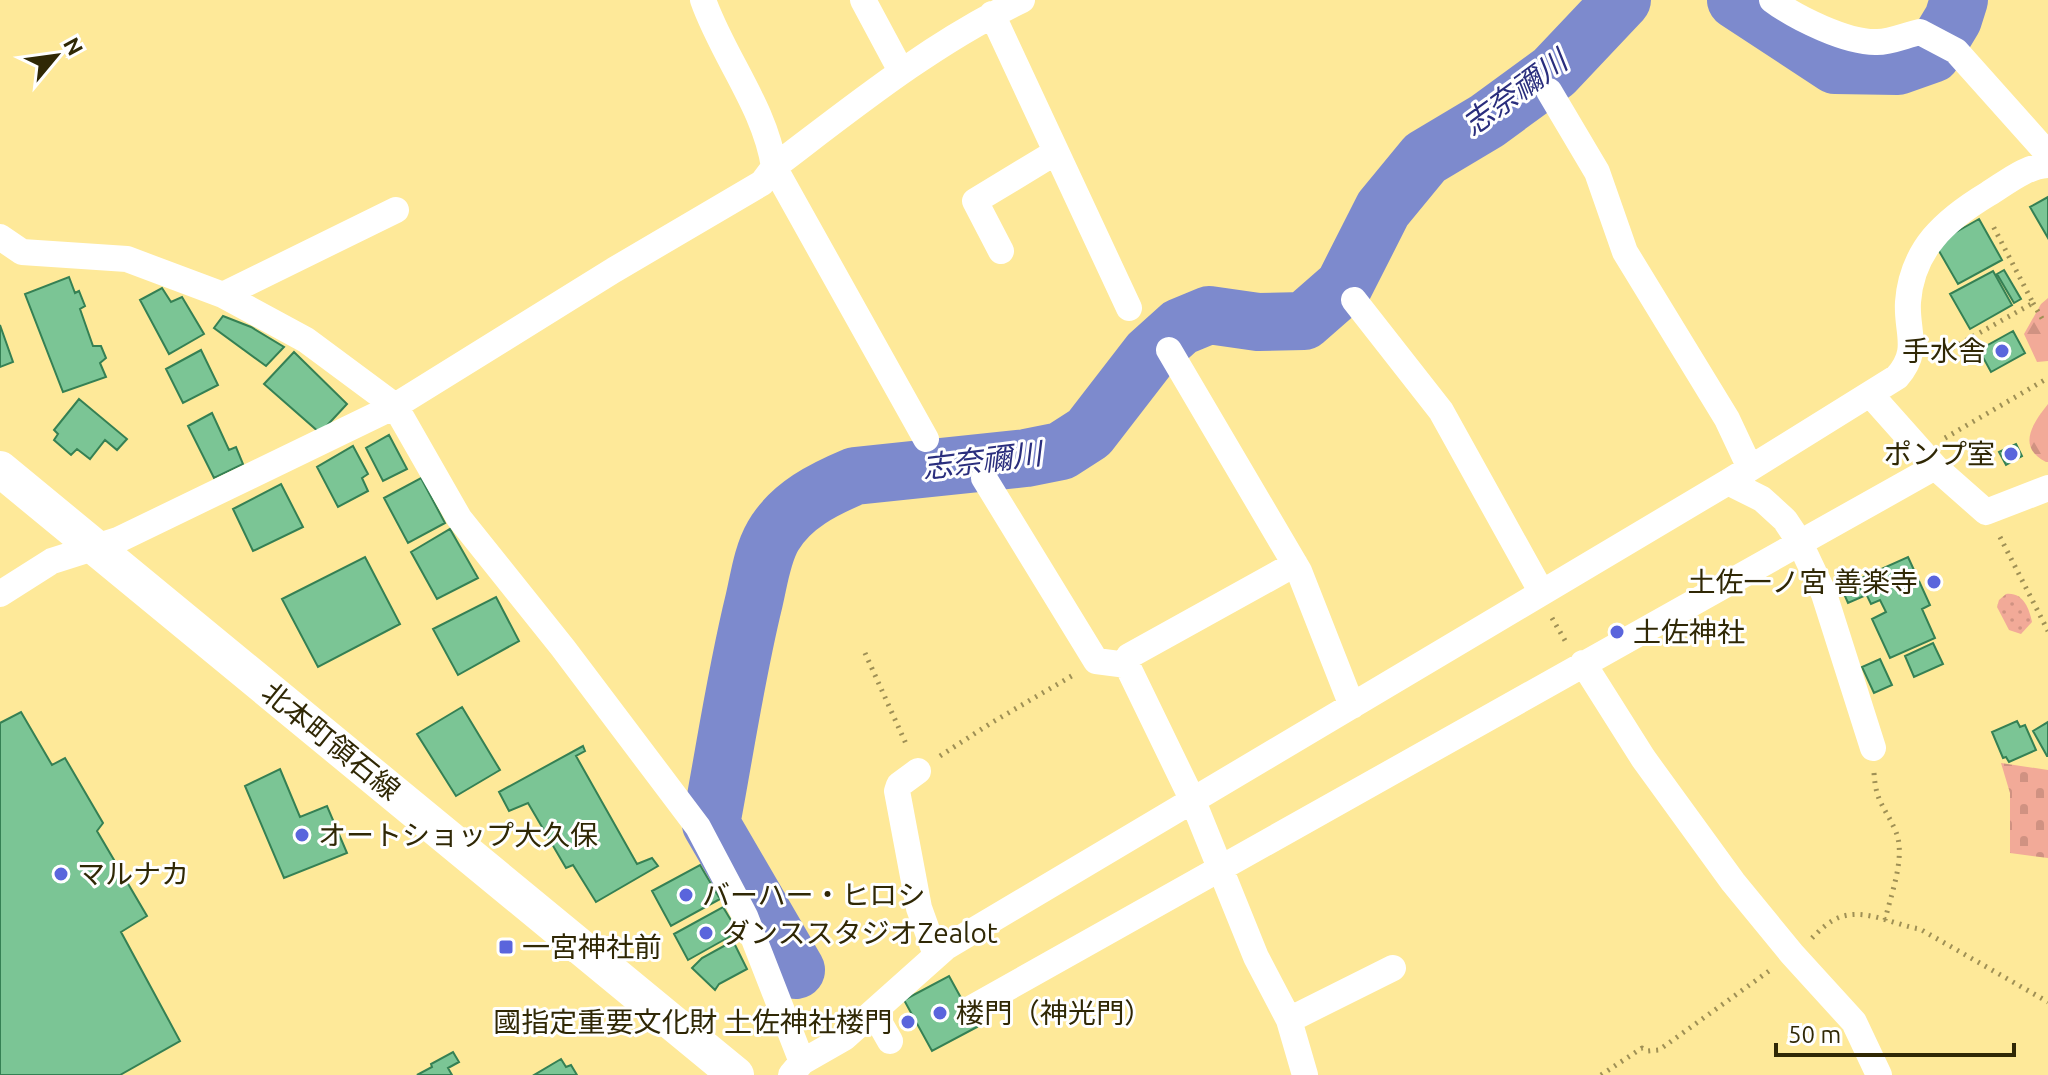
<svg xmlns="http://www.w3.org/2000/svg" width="2048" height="1075" viewBox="0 0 2048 1075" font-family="Ubuntu,'Noto Sans JP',sans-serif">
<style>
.grass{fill:url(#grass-dots)}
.forest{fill:url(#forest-firs)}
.cemetery{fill:url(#cemetery-stones)}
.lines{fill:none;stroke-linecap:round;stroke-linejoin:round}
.river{stroke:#7d8acd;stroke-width:58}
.building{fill:#7bc595;stroke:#358054;stroke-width:2}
.path{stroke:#9f9055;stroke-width:5;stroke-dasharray:2 6;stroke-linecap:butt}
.street{stroke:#fff;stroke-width:26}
.secondary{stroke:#fff;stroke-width:36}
.poi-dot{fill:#5a65dc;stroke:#fff;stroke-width:3}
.labels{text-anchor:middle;stroke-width:6;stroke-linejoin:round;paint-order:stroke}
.poi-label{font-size:28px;fill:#302805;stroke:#fff;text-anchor:start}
.street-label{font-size:28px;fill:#302805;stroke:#fff}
.water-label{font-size:30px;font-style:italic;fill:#2a2e7d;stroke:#fff}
</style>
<defs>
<pattern id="grass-dots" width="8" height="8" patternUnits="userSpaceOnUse" patternTransform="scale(2)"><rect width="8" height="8" fill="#f2aa98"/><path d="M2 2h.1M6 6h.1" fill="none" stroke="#d09282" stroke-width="1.8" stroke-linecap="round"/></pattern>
<pattern id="forest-firs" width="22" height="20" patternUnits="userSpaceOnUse" patternTransform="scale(2)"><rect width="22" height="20" fill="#f2aa98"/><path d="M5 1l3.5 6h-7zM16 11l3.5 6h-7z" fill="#d09282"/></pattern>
<pattern id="cemetery-stones" width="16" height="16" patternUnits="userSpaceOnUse" patternTransform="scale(2)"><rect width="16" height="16" fill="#f2aa98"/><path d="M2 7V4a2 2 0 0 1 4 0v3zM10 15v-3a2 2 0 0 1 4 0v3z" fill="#d09282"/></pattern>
</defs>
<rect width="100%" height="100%" fill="#fee999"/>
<path class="grass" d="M2006,594C2023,592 2029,608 2032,622L2021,634L2009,630L1997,607L1999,600Z"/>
<path class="forest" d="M2048,298V361L2037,362L2024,334L2041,304Z
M2048,404V462H2046C2016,447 2033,423 2048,404Z"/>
<path class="cemetery" d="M2001,763L2048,770V858L2010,853V793Z"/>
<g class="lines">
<path class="river" d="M1736,0L1835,65L1898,66L1932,54L1953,19L1959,0
M796,970L711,824C725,750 736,674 754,601C759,580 762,555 773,536C791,505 824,489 855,476L1026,458L1061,451L1089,433L1150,354L1180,327L1209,315L1258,322L1304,321L1344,286L1383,209L1425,158L1487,121L1554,72L1622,0"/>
</g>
<path class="building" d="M2048,197V238L2030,207Z
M1979,219L2002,260L1958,284L1935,244Z
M2004,270L2021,299L2014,303L1997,274Z
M1993,271L2012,305L1970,329L1950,294Z
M69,277L75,293L79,291L85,306L80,309L93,346H101L106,358L100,363L106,377L63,392L25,294Z
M162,288L171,302L182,297L204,334L169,354L140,300Z
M223,316L251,327L284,347L266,366L214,328Z
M0,325L13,362L0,367Z
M2013,331L2025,353L1991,372L1979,350Z
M201,350L218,385L183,403L166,369Z
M294,352L347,404L320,433L264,384Z
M79,399L127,439L117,450L105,440L90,459L77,449L71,455L54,440L58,434L54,430Z
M212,413L229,450L236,447L243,464L214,478L188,426Z
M389,435L407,469L383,481L366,448Z
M2016,444L2022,456L2006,465L1999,452Z
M353,446L368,474L362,478L368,491L338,507L317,467Z
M421,478L445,523L408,543L384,498Z
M281,484L303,527L253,551L233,509Z
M450,529L478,578L437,599L411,552Z
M365,557L400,624L318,667L282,599Z
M1908,557L1930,605L1922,609L1935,638L1890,658L1872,619L1886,612L1880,600L1871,604L1859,579Z
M1856,580L1864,596L1848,603L1841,587Z
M496,597L519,641L458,675L433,629Z
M1933,643L1943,664L1914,677L1905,656Z
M1880,659L1892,685L1874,693L1862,667Z
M462,707L500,770L456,796L417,734Z
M21,712L52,765L65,758L103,823L97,831L147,916L121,932L180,1041L120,1075H0V723Z
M2017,721L2020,727L2025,725L2036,750L2009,762L2006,757L2003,758L1992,732Z
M2048,722V756H2047L2033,731Z
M583,746L585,751L576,756L637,864L652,858L658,866L596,902L573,865L566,868L528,803L509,811L499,792Z
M280,769L300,817L327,806L347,853L284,878L245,786Z
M700,865L720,899L671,926L652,891Z
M723,907L738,932L688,960L674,934Z
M733,941L747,969L719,984L715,990L692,968L702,958Z
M949,976L977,1027L932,1051L904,1000Z
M453,1052L459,1062L448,1068L452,1075H417L432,1067L431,1064Z
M561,1059L566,1067L571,1065L577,1075H534Z"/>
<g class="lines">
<path class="path" d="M2033,303L2044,322
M1938,356L2033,303L1992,224
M1945,438L2048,378
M2000,537L2048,631
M1552,618L1567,644
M865,653L907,746
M940,756L991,723L1075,674
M1874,773C1876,804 1885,806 1896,832C1906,857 1891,894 1885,920
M1812,938C1818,932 1825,925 1832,921C1859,904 1893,925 1920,929L2048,1002
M1601,1075L1642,1048L1648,1051L1659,1050L1769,971"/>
<path class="street" d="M703,0C723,57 765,107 774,167L926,439
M863,0L901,71
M1772,0C1796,18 1847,43 1877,42C1891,42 1906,35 1920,32L1956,51L2048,154
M992,14L1129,308
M1549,91L1597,172L1625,252L1727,419L1750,468
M0,237L22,252L127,259L223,295L306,340L395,406L459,518L563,648L698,827L745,916L802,1062
M1001,251L975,201L1056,152
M223,295L396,210
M1354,300L1441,411L1537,584L1538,594
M1169,350L1299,571L1352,706
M1870,394L1935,467L1986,512L2048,488
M984,478L1096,661L1127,665L1193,801L1256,957L1289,1020L1305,1075
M1728,482L1762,499L1785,520L1799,541L1824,594L1873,748
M0,594L52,561L118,540L395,406L614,270L762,183L774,167C853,107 932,43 1022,0
M1583,663L1643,758L1733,882L1792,954L1854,1022L1879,1075
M1127,665L1129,656L1295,564
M918,771L899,785L897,791L919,908L936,955
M970,1009L1935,467
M874,1013L890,1041
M1289,1020L1393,968
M791,1075L802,1062L844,1038L946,947L1728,482L1897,377C1921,350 1906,332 1908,302C1912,249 1945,220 1988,194C2006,183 2026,166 2048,165"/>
<path class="secondary" d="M0,469L736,1075"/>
</g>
<g class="poi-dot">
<circle cx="2002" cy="351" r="8"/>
<circle cx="2011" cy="454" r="8"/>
<circle cx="1934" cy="582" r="8"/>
<circle cx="1617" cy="632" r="8"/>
<circle cx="302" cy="835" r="8"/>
<circle cx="61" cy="874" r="8"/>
<circle cx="686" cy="895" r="8"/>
<circle cx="706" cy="933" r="8"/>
<rect x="498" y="939" width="16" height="16" rx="4"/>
<circle cx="940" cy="1013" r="8"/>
<circle cx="908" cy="1022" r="8"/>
</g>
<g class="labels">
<g class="poi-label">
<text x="1986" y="361" text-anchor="end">手水舎</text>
<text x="1995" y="464" text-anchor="end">ポンプ室</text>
<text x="1918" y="592" text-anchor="end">土佐一ノ宮 善楽寺</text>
<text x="1633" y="642">土佐神社</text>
<text x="318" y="845">オートショップ大久保</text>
<text x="77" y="884">マルナカ</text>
<text x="702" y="905">バーハー・ヒロシ</text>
<text x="722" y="943">ダンススタジオZealot</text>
<text x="522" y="957">一宮神社前</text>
<text x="956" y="1023">楼門（神光門）</text>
<text x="892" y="1032" text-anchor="end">國指定重要文化財 土佐神社楼門</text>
</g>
<g class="street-label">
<text transform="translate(331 741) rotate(39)" y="10">北本町領石線</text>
</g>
<g class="water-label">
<text transform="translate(1515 93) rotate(-36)" y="10">志奈禰川</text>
<text transform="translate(982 461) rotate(-7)" y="10">志奈禰川</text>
</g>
</g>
<g transform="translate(56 56) rotate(61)" stroke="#ffffff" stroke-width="6" paint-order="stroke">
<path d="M0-6L14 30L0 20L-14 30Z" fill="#302805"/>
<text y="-12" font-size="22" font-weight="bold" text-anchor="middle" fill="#302805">N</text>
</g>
<path d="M1776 1043v12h238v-12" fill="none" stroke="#302805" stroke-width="4"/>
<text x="1788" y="1043" font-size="24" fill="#302805" stroke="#ffffff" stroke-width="6" paint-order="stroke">50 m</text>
</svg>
